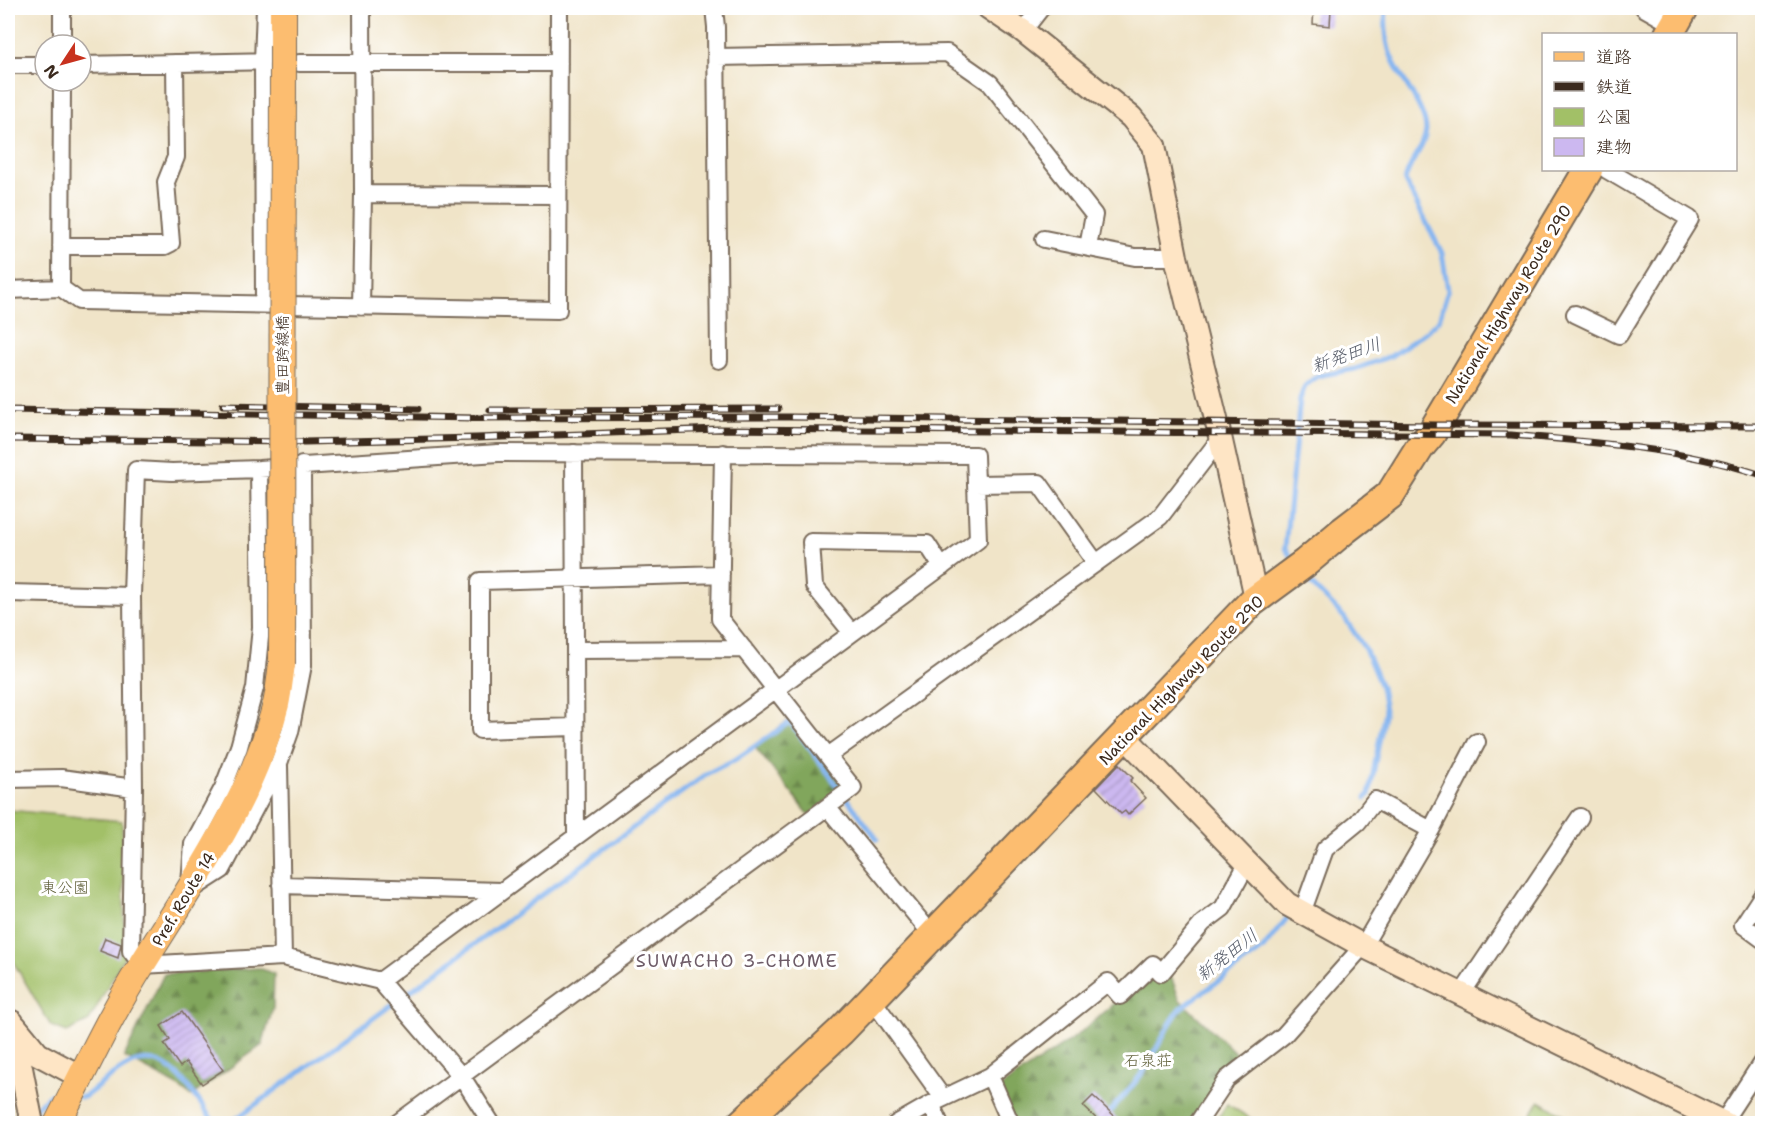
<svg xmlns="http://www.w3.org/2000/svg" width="1770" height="1131" viewBox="0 0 1770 1131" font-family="'Shantell Sans','Klee One',sans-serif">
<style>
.forest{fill:url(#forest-firs);stroke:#5e683d;stroke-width:1.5}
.green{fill:#a2c067;stroke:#6e7542;stroke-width:1.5}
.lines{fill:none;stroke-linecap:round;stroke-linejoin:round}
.stream{stroke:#85b5f0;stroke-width:5}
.building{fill:url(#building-hatch)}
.street-casing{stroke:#7a6b5a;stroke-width:20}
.secondary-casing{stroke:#7a6b5a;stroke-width:26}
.primary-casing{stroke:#7a6b5a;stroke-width:28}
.highway-casing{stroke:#7a6b5a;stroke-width:32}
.street{stroke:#fff;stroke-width:16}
.secondary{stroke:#fee5c5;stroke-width:22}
.primary{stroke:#fcbd6f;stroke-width:26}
.highway{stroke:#fcbd6f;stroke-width:28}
.rail-casing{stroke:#3b2a1e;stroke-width:7}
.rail{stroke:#fff;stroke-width:4.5;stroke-dasharray:14;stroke-linecap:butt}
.primary-bridge-casing{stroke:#7a6b5a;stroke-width:28;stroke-linecap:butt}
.primary-bridge{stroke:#fcbd6f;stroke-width:26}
.labels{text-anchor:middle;stroke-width:6;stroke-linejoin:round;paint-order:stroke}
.street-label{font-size:16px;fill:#3b2a1e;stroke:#fff}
.park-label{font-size:16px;fill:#5f5e38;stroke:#fff}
.water-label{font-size:18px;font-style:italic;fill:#555b68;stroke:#fff}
.neighbourhood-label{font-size:18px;letter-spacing:1.5px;fill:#6e5c68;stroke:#fff}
</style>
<defs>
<pattern id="forest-firs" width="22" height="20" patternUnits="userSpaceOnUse" patternTransform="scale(1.5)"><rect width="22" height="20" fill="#81a65c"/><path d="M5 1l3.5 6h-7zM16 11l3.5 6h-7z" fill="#6b874b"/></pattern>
<pattern id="building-hatch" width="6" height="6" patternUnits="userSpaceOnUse" patternTransform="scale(1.5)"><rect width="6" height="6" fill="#ccb8f0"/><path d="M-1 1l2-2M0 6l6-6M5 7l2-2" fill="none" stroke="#b09ecd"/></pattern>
</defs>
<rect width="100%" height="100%" fill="#fff"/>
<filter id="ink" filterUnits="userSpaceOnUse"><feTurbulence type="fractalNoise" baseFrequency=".0167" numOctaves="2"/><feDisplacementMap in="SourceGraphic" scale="12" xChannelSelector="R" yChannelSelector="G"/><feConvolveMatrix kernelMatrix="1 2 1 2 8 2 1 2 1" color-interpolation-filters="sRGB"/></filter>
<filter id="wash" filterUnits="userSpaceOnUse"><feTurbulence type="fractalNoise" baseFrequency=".008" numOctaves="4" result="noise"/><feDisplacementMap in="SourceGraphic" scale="24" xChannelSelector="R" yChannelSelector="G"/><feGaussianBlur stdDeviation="1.35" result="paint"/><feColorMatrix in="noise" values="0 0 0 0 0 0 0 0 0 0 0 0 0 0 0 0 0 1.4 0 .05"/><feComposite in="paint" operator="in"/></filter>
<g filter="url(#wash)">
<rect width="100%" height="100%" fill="#f0e4c8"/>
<path class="forest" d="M792,718L844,787L809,815L754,746Z
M259,968L274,974L273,1008L262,1045L191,1096L178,1086L124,1057L164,974Z
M1151,973L1171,977L1180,1000L1244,1061L1195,1123H1015L999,1088L1076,1036Z"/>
<path class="green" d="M8,810L122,821L125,955L89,1021L67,1032L51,1026L8,953Z
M1539,1101L1579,1123H1526Z
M1227,1104L1256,1122L1255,1123H1215Z"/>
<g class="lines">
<path class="stream" d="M1291,557L1285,548L1300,399L1305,386L1317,376L1355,369L1391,356L1427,331L1439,320L1448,290L1442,253L1405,181C1408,162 1425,149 1426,130C1426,110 1400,77 1392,58C1385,43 1385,24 1386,8
M1308,581L1344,617L1365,649L1381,687L1385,710L1369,795L1366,798
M80,1097H84C98,1087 111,1075 125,1067C167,1041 194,1096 215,1124
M34,1109L50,1095L62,1096
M17,1124L25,1117
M229,1124L708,773L736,759L790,722L877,839
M1099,1124C1114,1106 1132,1088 1145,1069C1158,1049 1166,1026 1181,1008L1262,950L1291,913"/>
</g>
<g id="blocks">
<path class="building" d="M1314,8H1331L1330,26L1313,24Z
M1119,764L1133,778L1130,781L1146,798L1128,815L1125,811L1121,814L1096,788Z
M105,938L121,944L118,958L100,951Z
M182,1012L223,1070L202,1084L186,1062L180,1067L164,1044L170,1040L161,1026Z
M1093,1096L1123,1124H1102L1083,1106Z"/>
</g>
</g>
<g filter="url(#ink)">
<use href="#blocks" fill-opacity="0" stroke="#7a6b5a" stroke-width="1.5"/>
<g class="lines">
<g class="street-casing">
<path id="street" d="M714,8L716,27L719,360
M1644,8L1674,25
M1023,31L1041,8
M62,45V8
M717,57L947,53L990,83L1094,215L1088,247
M299,63H559
M8,65H45
M81,65L270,61
M363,194L557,195
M1044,239L1135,257H1176
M61,246H165L171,243L166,182L176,157L175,63
M61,288L62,81
M8,290L61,288L79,301L558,310L559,8
M264,303L263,61L265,8
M361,307L363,194L362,8
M1575,314L1619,335L1690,219L1607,170
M498,453L975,455L978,540L380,981L283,957L142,965L131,951L134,788L132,596L136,470L172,472L259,469Z
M574,453L576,836
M976,484L1039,483L1096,563
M8,593L132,596
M852,633L814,586L811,542L927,544L942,567
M575,650L744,649
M575,727L480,730V581L721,574
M828,756L1160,517L1220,439
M279,766L283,957
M8,779L61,778L134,788
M827,807L933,936
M190,884L193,844L223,788L239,747L255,688L261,627L259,469
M281,885L502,891
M194,888L222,870L279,763L290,732L303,665L302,465
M1762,896L1743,925L1762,939
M1302,913L1325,849L1358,822L1375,800L1431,830
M380,981L462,1077L492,1124
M1462,993L1580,817
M872,999L943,1098
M990,1076L1108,982L1120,996L1153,964L1161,973L1203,923L1223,908L1247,864
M931,1104L940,1124
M1723,1122L1762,1062
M396,1124L853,788L720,619L723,453
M896,1124L931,1104L990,1076L1011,1124
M1197,1124L1227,1079L1284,1035L1363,946L1431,830L1477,742"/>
</g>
<g class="secondary-casing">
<path id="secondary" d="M989,8L1023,31L1131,117L1154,145L1176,257L1217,423L1255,593L1252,602
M1125,737L1287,904L1363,946L1726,1124
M12,1022L32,1124
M15,1026L38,1054L81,1077"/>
</g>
<g class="primary-casing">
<path id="primary" d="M283,8V46
M57,1124C85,1070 111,1013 143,963C194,881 252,799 276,704C279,691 280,677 282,664"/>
</g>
<g class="highway-casing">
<path id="highway" d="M1669,34L1684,8
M741,1124L841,1031L1252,602L1305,563L1343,531L1390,495L1420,447L1431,434L1588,170"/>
</g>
<use href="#street" class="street"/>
<use href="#secondary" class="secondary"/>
<use href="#primary" class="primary"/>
<use href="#highway" class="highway"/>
<g class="rail-casing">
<path id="rail" d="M223,405L418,409
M8,410L475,418L789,417L1436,425L1762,426
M490,410L778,409
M8,439L304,442L476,438L719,429L1511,435C1596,442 1681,449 1762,475"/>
</g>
<use href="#rail" class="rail"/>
<g class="primary-bridge-casing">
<path id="primary-bridge" d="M282,664L283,46"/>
</g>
<use href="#primary-bridge" class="primary-bridge"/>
</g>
</g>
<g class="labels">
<g class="street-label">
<text transform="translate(1508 304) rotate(-59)" y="6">National Highway Route 290</text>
<text transform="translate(282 355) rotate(-90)" y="6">豊田跨線橋</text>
<text transform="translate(1181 680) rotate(-46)" y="6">National Highway Route 290</text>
<text transform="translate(183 899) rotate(-59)" y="6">Pref. Route 14</text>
</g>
<g class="park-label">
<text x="65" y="893">東公園</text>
<text x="1148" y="1066">石泉荘</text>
</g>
<g class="water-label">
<text transform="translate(1346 355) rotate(-19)" y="6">新発田川</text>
<text transform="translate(1227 955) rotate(-38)" y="6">新発田川</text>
</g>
<g class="neighbourhood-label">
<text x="737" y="967">SUWACHO 3-CHOME</text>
</g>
</g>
<rect width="1770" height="1131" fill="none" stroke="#fff" stroke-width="30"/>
<rect x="1542" y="33" width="195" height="138" fill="#ffffff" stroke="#b1aaa5" stroke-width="1.5"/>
<rect x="1554" y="52" width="30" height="9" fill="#fcbd6f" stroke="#b1aaa5" stroke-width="1.5"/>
<text x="1596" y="63" font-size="18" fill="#3b2a1e">道路</text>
<rect x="1554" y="82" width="30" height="9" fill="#3b2a1e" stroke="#b1aaa5" stroke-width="1.5"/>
<text x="1596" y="93" font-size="18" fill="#3b2a1e">鉄道</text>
<rect x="1554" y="108" width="30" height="18" fill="#a2c067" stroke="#b1aaa5" stroke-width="1.5"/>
<text x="1596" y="123" font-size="18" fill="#3b2a1e">公園</text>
<rect x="1554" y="138" width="30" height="18" fill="#ccb8f0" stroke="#b1aaa5" stroke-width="1.5"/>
<text x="1596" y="153" font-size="18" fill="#3b2a1e">建物</text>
<g transform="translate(63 63) rotate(234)"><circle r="28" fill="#ffffff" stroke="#b1aaa5" stroke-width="1.5"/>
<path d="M0-4.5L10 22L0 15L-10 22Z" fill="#c8321e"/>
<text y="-9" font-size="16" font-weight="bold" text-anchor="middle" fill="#3b2a1e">N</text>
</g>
</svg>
